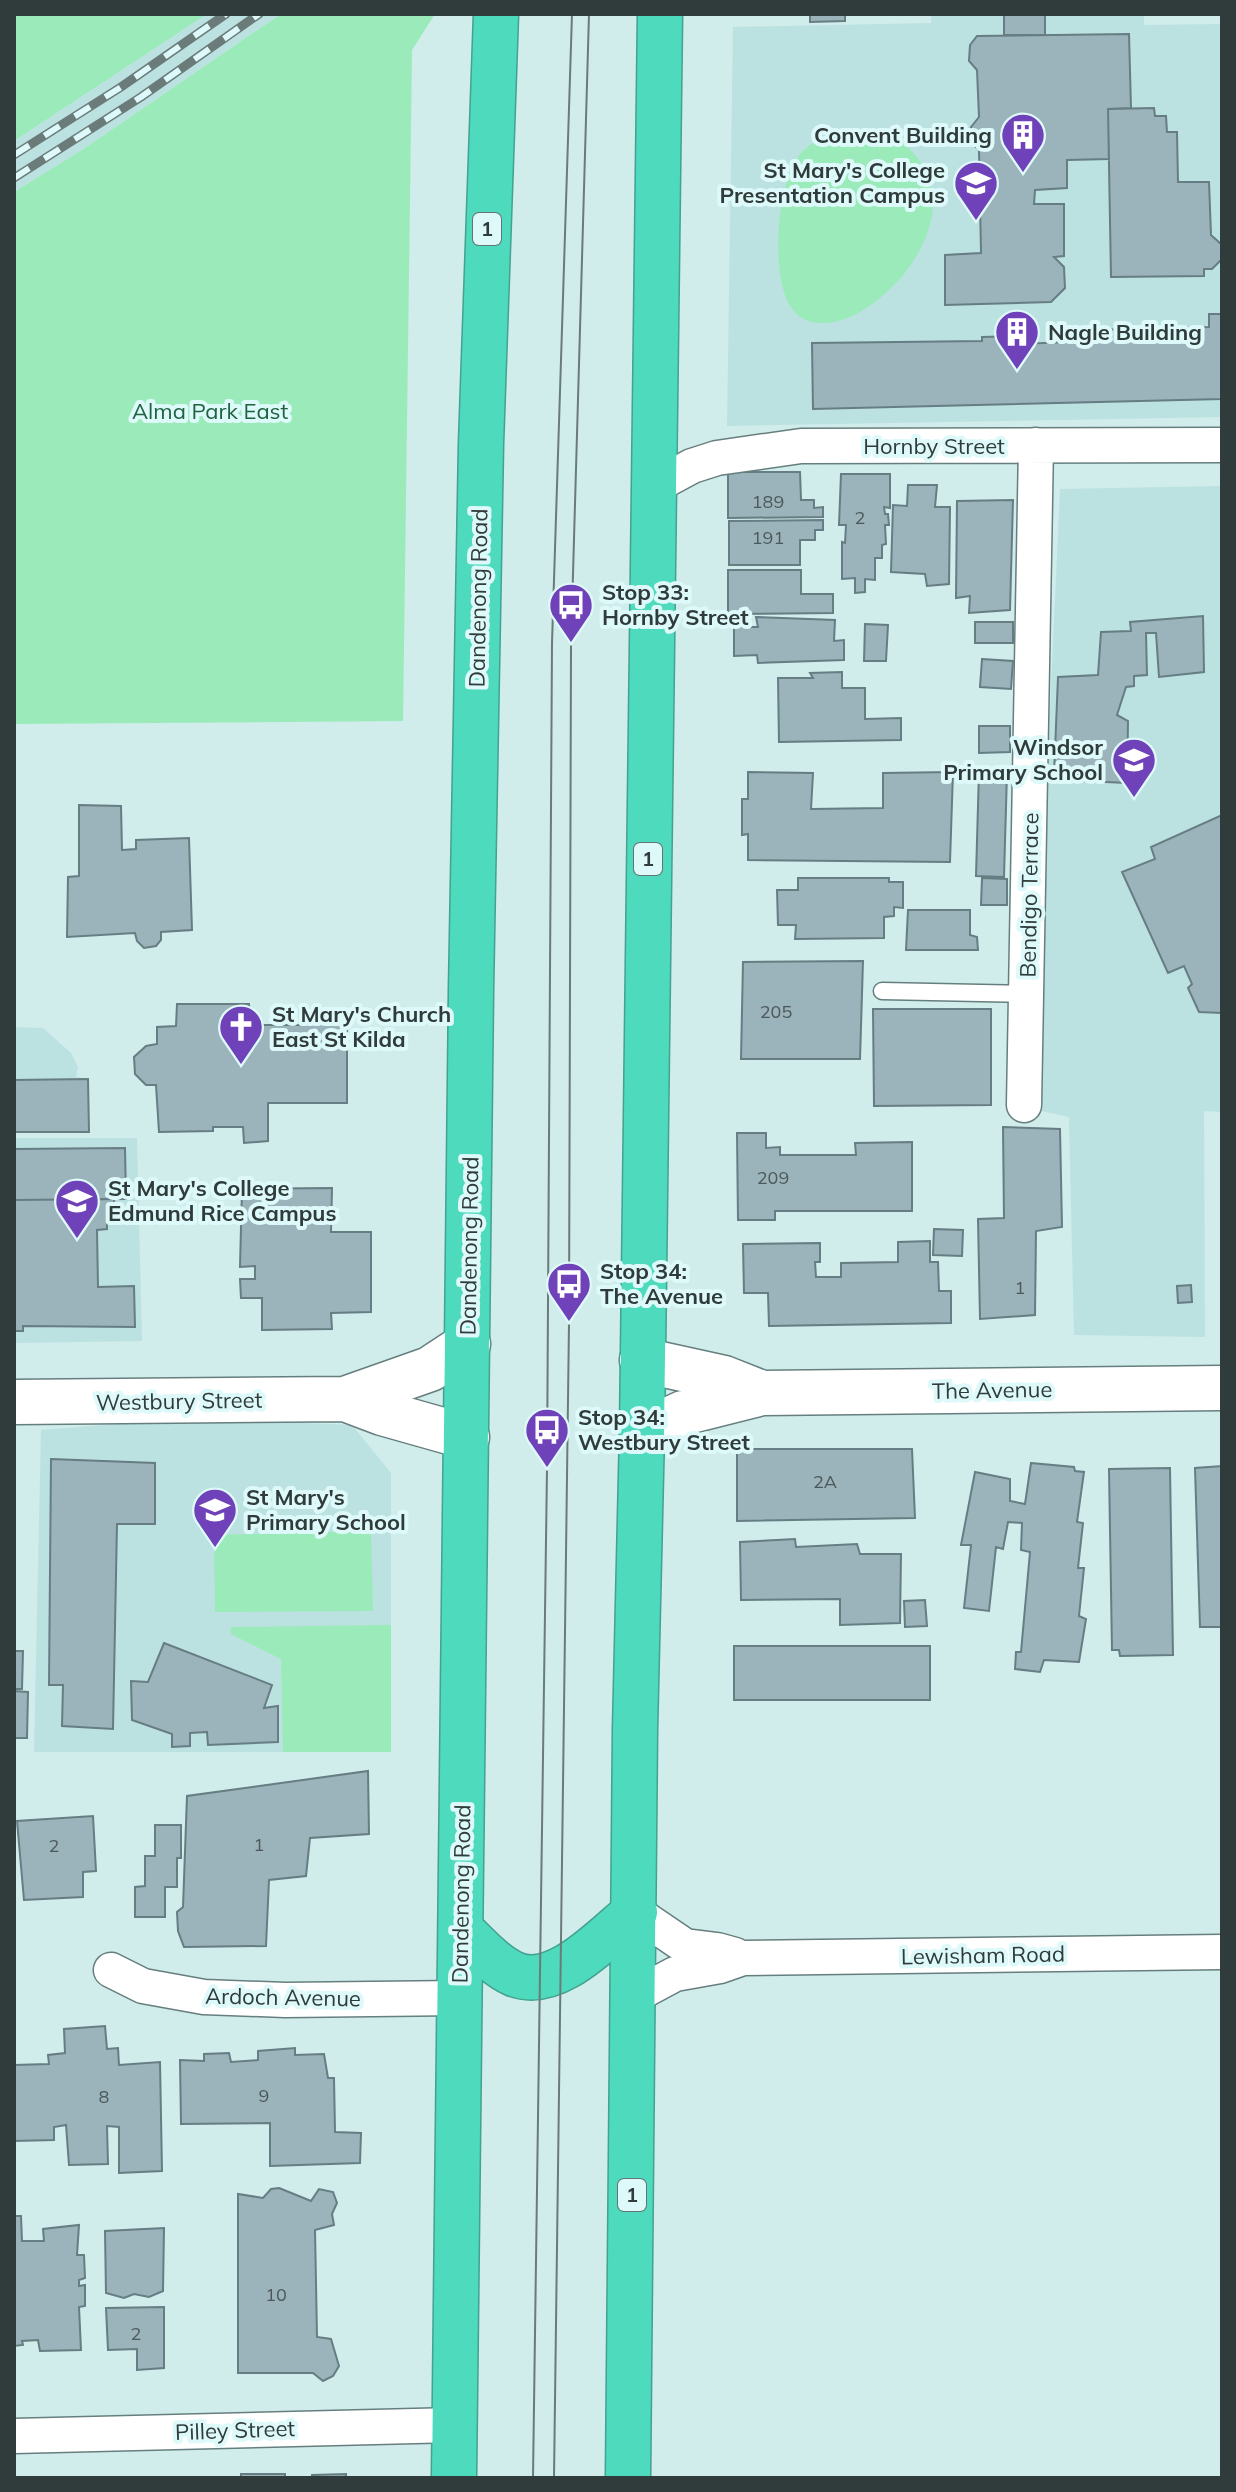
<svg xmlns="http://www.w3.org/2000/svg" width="1236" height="2492" viewBox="0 0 1236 2492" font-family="Mulish,sans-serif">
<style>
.built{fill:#bce1e1}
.green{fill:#9aebb9}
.building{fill:#9bb3ba;stroke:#667d83;stroke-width:2}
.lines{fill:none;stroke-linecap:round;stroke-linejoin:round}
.lane-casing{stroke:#667e7e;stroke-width:19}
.street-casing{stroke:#667e7e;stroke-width:37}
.secondary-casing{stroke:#667e7e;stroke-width:47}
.highway-casing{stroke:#43a290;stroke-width:47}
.lane{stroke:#fff;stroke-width:16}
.street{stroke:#fff;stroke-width:34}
.secondary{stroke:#fff;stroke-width:44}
.highway{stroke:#4ddabd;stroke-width:44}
.tram{stroke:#6a7b7a;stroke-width:2}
.rail-casing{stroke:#6a7b7a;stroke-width:9}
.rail{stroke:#def9f9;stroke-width:6;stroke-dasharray:18;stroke-linecap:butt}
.labels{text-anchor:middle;stroke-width:8;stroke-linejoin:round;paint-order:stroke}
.number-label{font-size:18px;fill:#4b595b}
.shield{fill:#def9f9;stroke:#647474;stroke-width:2}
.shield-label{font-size:20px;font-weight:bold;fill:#303b3b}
.poi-label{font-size:22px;font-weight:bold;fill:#303b3b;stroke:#def9f9;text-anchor:start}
.park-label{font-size:22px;fill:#1e633f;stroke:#def9f9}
.street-label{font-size:22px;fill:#303b3b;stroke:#def9f9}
</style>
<rect width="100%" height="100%" fill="#d0eceb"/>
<path class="built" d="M207,14H281L85,148L14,192V141Z
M931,14H1144V25L1222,24V417L727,426L733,27L931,23Z
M1222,486V1112L1204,1111L1205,1337L1074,1335L1069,1117L1032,1109L1060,489Z
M14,1027L43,1028L71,1053L78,1067L76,1077L88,1079L89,1132H14Z
M14,1138H137L142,1341L14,1343Z
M191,1418L352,1425L391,1473V1752H34L41,1430Z"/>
<path class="green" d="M14,14H207L14,141Z
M281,14H435L412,50L403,721L14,724V192L85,148Z
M857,129C866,130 878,129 887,132C898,137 908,146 915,155C988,238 817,385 785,295C773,262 777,187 798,157C811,139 835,132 857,129Z
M371,1531L373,1611L215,1612L214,1535Z
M391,1625V1752H283L281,1659L231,1634V1627Z"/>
<path class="building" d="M810,14H845V21L810,22Z
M1004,14H1045V35H1004Z
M1129,34L1131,108L1108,109L1109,159L1067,160V188L1035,190L1034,204H1064V256L1054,257L1064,267L1065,288L1051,302L945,305V255L981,253L979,150L971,142V127L979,117L977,70L969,61L970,45L977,36Z
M1154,108L1155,116H1166L1167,132H1177L1178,182H1209L1211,235L1221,244V260L1212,269H1204V276L1111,277L1108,109Z
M1209,314H1222V399L813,409L812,343L982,341V337L1020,336V344L1092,341V330L1209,327Z
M728,472H800L801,500H814V508L823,507V517L728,518Z
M841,474H890V508L884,507L885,514H888L889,525H885L886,544L882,545V558H875V580L865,579V592L855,593V578L842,579V542L845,543L846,525H839Z
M908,485H937L935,507H950L949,584L927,586L925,574L891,572L893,505L907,506Z
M1013,500L1010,610L969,613L970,596L956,598L957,501Z
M823,520V530H815V540H800V565H729V521Z
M728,570H801V594H833V613L728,614Z
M1203,616L1204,672L1159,677L1156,633H1146L1147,675L1134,676V686L1126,687L1117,715L1128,721L1127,783L1083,781L1082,775H1054L1058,677L1098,675L1101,632L1131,631L1130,622Z
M756,617L835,620L834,641L844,640V660L758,663L757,655L734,656V627H758Z
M975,622H1013V643H975Z
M865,624L888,625L886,661H864Z
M982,659L1013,661L1011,689L980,687Z
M842,672V688H865V719L901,718V740L779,742L778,678H813L810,673Z
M979,726H1010V752L979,753Z
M979,771L1007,772L1004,877L976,876Z
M748,772L813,773L811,809L883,808V773L953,772L950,862L748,860V834L742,835V799H748Z
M79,805L121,806L122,850L136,849V840L189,838L192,930L161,932V940L156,946L144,948L137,941L135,933L67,937L68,877L79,876Z
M1222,815V1013L1199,1012L1188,988L1192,984L1184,966L1168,973L1122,872L1155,859L1151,847Z
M798,878H889V882H903V908L894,907V916L884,917V938L795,939L796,925H778L777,890H798Z
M982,878L1007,879V905H981Z
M908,910H970V935L977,937L978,950H906Z
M863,961L860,1059H741L743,962Z
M177,1004H249L250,1025H300L299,1010L323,1009L324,1025H347V1103H268V1141L244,1143L243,1127H213V1131L159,1132L156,1085H146L135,1074L134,1057L146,1046L157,1044V1027L176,1026Z
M873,1009H991V1105L874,1106Z
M88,1079L89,1132H14V1080Z
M1003,1127L1060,1129L1062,1227L1036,1231L1035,1315L980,1319L978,1219L1004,1218Z
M737,1133H766V1148L780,1147V1155H856L855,1143L912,1142V1211H775V1220H738Z
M125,1148L126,1199L14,1200V1149Z
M332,1188L331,1232H371V1312L331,1313L332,1329L262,1330V1298H241L240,1279H255V1266L240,1267L242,1189Z
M114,1199L115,1216L107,1217V1229L97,1230L98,1287L134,1286L135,1327L23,1326V1331H14V1200Z
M934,1229L963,1230L962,1256L933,1255Z
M930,1241V1262H938L939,1291H951V1323L769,1326L768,1293H744L743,1244L820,1243V1262H815L816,1277H841V1263L898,1262V1242Z
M1191,1285L1192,1302L1178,1303L1177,1286Z
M737,1449H912L915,1518L737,1521Z
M51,1459L155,1463V1524H117L113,1729L62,1726L63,1685H49Z
M1031,1463L1074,1467L1075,1471L1084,1472L1077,1522L1083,1523L1078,1568H1084L1079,1616L1086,1619L1079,1662L1044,1660L1040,1672L1015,1669L1016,1652H1021L1030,1552L1021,1550L1022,1523L1008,1522L1003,1549L996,1547L989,1611L964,1608L971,1545H961L975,1472L1010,1479V1501L1025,1504Z
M1222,1466V1627H1200L1195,1468Z
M1170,1468L1173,1655L1120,1656L1119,1650H1112L1109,1469Z
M795,1539L796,1547L857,1544L860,1554H901L900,1623L840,1625V1599L741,1600L740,1542Z
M925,1600L927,1626L905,1627L904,1601Z
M14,1615V1651H23L22,1689H14Z
M164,1643L272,1685L264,1708L278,1706V1742L208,1745L207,1732L190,1733V1746L172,1747V1734L132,1720L131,1681L148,1682Z
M734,1646H930V1700H734Z
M14,1691L28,1692L27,1738H14Z
M368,1771L369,1834L310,1838L306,1876L269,1880L266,1946L184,1947L178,1931L177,1912L183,1907L187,1796Z
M93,1816L96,1871L83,1872V1897L24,1900L17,1821Z
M155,1825H181V1858H177V1887H165V1917H135V1887L145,1886V1856H155Z
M105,2026L107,2049L118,2048L119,2065L160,2062L162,2171L119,2173V2127L107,2126L108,2164L69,2165L66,2125L54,2127V2140L14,2141V2065L49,2064L48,2055L65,2053L64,2029Z
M295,2048V2055L324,2054L328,2078H334L335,2132L361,2133L360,2163L270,2166V2123L181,2124L180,2060L204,2061V2054L229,2053L231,2062L258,2060V2051Z
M279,2188L311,2201L319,2189L333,2192L337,2203L332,2214L334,2225L315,2230L317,2337L331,2339L339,2366L333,2376L323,2381L313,2373H238V2194L263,2198L271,2189Z
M14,2216H21L22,2241H44L43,2229L79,2225L77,2255H84L85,2278L79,2280V2286L85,2285V2306L79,2307L81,2350L40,2351L38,2340L22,2341L23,2345L14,2346Z
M164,2228L163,2291L149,2297L134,2294L124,2298L106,2293L105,2231Z
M164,2307V2368L137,2370V2349L108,2350L106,2308Z
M241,2474H285V2478H241Z
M346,2474V2478H312V2475Z"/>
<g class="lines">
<g class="lane-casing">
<path id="lane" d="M882,991L1027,994"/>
</g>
<g class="street-casing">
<path id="street" d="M653,487L692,466L717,458L801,446L1222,445
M1024,1105L1036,445
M635,1912L685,1946L717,1950L735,1955
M111,1970L143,1986L204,1997L285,2000L460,1998
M634,1996L675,1974L720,1966L743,1958L1222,1952
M14,2436L455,2425"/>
</g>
<g class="secondary-casing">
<path id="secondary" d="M642,1360L724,1378L762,1393
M345,1399L382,1413L467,1437
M14,1402L345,1399L430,1369L468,1344
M642,1432L683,1413L762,1393L1222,1388"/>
</g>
<g class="highway-casing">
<path id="highway" d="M461,1930C477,1945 494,1965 514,1974C556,1992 605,1936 635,1912
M454,2478L471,991L481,444L496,14
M628,2478L635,1730L642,1432L660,14"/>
</g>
<use href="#lane" class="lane"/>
<use href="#street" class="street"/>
<use href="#secondary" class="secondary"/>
<use href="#highway" class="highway"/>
<path class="tram" d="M533,2478L547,1469L552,643L572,14
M554,2478L569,1323L571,644L589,14"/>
<g class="rail-casing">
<path id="rail" d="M14,155L121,87L226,14
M14,178L141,97L259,14"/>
</g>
<use href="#rail" class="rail"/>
</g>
<defs>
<g id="building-pin" transform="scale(2.3)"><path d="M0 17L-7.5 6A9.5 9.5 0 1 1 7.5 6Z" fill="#7042b9" stroke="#def9f9"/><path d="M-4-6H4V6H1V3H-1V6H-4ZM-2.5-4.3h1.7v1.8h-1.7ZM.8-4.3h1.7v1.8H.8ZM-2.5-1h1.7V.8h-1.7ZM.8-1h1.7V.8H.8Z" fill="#fff"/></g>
<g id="school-pin" transform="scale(2.3)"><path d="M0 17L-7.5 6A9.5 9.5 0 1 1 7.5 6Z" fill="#7042b9" stroke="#def9f9"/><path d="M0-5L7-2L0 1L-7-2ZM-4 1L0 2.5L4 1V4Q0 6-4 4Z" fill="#fff"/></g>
<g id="bus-pin" transform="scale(2.3)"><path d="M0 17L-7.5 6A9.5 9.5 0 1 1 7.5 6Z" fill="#7042b9" stroke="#def9f9"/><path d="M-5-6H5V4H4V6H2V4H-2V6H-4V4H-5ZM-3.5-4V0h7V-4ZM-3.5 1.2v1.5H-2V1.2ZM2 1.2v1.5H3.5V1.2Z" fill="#fff"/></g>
<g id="church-pin" transform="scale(2.3)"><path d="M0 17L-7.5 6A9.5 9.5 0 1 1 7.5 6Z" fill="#7042b9" stroke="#def9f9"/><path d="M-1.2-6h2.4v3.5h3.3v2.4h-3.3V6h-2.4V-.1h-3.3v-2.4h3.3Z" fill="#fff"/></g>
</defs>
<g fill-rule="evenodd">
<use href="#building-pin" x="1023" y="135"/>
<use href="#school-pin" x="976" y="183"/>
<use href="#building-pin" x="1017" y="332"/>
<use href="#bus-pin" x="571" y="605"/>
<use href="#school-pin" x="1134" y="760"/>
<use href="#church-pin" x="241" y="1027"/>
<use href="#school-pin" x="77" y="1201"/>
<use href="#bus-pin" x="569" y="1284"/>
<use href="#bus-pin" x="547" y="1430"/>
<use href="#school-pin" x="215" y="1510"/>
</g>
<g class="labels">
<g class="number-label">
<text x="768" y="508">189</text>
<text x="860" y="524">2</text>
<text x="768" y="544">191</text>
<text x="776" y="1018">205</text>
<text x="773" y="1184">209</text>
<text x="1020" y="1294">1</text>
<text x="825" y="1488">2A</text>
<text x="259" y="1851">1</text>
<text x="54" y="1852">2</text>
<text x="264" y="2102">9</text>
<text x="104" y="2103">8</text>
<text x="276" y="2301">10</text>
<text x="136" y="2340">2</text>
</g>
<g class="shield">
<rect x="473" y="213" width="28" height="32" rx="6"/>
<rect x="634" y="843" width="28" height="32" rx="6"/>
<rect x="618" y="2179" width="28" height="32" rx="6"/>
</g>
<g class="shield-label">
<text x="487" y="236">1</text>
<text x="648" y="866">1</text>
<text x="632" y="2202">1</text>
</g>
<g class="poi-label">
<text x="992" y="143" text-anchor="end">Convent Building</text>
<text x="945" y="178" text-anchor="end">St Mary's College<tspan x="945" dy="25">Presentation Campus</tspan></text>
<text x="1048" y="340">Nagle Building</text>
<text x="602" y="600">Stop 33:<tspan x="602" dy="25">Hornby Street</tspan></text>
<text x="1103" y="755" text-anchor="end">Windsor<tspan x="1103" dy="25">Primary School</tspan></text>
<text x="272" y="1022">St Mary's Church<tspan x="272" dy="25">East St Kilda</tspan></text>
<text x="108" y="1196">St Mary's College<tspan x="108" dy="25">Edmund Rice Campus</tspan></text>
<text x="600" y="1279">Stop 34:<tspan x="600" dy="25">The Avenue</tspan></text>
<text x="578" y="1425">Stop 34:<tspan x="578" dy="25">Westbury Street</tspan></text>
<text x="246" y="1505">St Mary's<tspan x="246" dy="25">Primary School</tspan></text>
</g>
<g class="park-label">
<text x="210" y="419">Alma Park East</text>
</g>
<g class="street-label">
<text x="934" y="454">Hornby Street</text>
<text transform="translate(478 598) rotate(-89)" y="8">Dandenong Road</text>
<text transform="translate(1029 895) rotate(-89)" y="8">Bendigo Terrace</text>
<text transform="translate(469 1246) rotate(-89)" y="8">Dandenong Road</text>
<text transform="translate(992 1390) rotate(-1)" y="8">The Avenue</text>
<text transform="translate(179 1401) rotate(-1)" y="8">Westbury Street</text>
<text transform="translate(461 1894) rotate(-89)" y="8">Dandenong Road</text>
<text transform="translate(983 1955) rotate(-1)" y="8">Lewisham Road</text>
<text transform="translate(283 1997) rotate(1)" y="8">Ardoch Avenue</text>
<text transform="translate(235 2430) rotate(-2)" y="8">Pilley Street</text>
</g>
</g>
<rect width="1236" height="2492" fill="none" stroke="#303b3b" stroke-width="32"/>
</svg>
